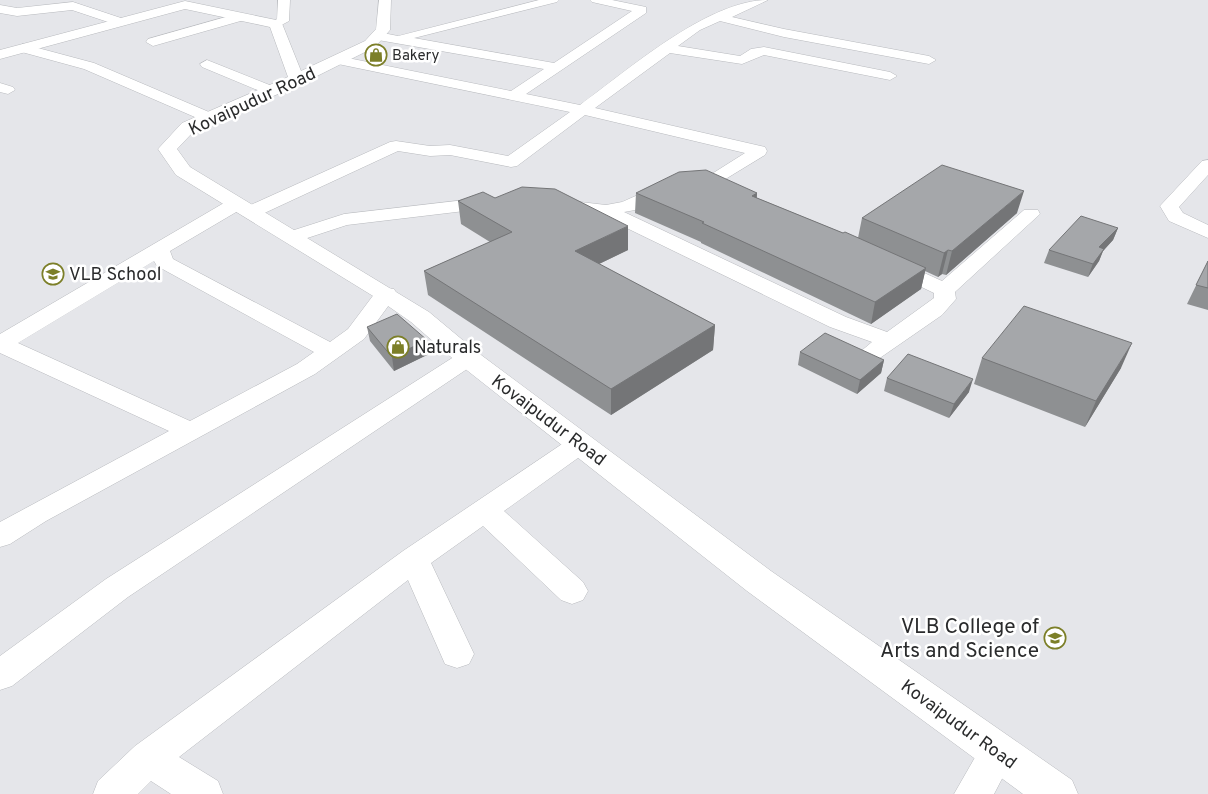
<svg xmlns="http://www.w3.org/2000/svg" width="1208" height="794" viewBox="0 0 1208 794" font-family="Overpass,sans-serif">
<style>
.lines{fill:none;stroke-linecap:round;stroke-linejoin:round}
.street-casing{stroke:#b8babe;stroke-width:1}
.secondary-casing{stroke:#b8babe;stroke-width:1}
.street{fill:#fff;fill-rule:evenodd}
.secondary{fill:#fff;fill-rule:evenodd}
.wall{fill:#8e9092}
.shaded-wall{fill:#747577}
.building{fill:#a5a7aa;stroke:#747577}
.labels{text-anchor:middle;stroke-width:5;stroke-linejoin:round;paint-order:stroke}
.far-poi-label{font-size:15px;fill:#2a2b2c;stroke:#fff;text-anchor:start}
.street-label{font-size:18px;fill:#2a2b2c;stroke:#fff}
.poi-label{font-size:18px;fill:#2a2b2c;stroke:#fff;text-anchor:start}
.near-poi-label{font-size:21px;fill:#2a2b2c;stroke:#fff;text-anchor:end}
</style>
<rect width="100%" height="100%" fill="#e5e6ea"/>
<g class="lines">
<g class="street-casing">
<path id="street" d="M278,0H290L289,21L276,28L270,24L277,19Z
M539,0H559L557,2L414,38L554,63L632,11L592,2L590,0H612L646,7V13L526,94L580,105C628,70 708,0 768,0L732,17L784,29L929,56L936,60L929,64L784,37L720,21L700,30L678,46L740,56L751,49L764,47L890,72L897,76L890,80L764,55L742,64L670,53L595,108L765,147L767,151L765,155L714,186H702L699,182L745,153L585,115L517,166L511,167L450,155L430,156L398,151L258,216H244L242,212L244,208L390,142L396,141L430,146L450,145L508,156L570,112L338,64L331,60L338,56L511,91L544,69L378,40L372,36L378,32L398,36Z
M73,2L124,19L126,22L120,26L72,10L17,16L0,13V5L17,8Z
M240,13L246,17L244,20L153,46L146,42L148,39Z
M23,44L94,63L216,115L218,118L216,121H204L84,69L18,51L16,48Z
M207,60L277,88L279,91L277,94H267L202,67L200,64Z
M0,83L13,87L15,90L8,94L0,92Z
M1208,160V175L1179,207L1183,213L1208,225V238L1169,221L1160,206L1202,161Z
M665,183L671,184L674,188L671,192L635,210L624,212L846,317L887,332L934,298V293L886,270L883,266L886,262L893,260L900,262L942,281L1024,210H1038L1040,214L955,292L956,299L942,315L874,362L866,364L858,362L854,357L872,342L830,327L602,216L556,210L554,206L556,202L563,200L606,205L622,202Z
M491,197L498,199L500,203L498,207L347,225L292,243L285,241L282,237L285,233L344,214Z
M236,198L243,200L245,204L243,208L170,251L173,259L330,342L348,329L378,289L386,288L394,289L397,294L364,339L315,374L46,521L10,544L0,547V522L169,431L0,353V334L229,200ZM154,261L157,266L314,352L297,364L190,421L18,343Z
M468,351L476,353L480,358L476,363L128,597L12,686L0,690V656L106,579L460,353Z
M580,435L589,438L593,444L589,450L504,511L583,582L588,591L583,600L572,604L561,600L483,526L431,563L474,654L469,664L457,668L445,664L408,580L179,757L218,781L223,794H171L151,781L138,794H93L98,781L135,746L403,551L571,438Z
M998,735L1011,740L1016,752L994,794H954L985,740Z"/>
</g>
<g class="secondary-casing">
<path id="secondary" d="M379,0H391L390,30L375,47L303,83L194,131L177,149L190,167L429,312L477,352L771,571L1072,780L1078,794H1023L747,591L459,364L411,322L378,299L176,175L158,149L182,123L288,77L270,27L185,9L0,59V50L185,1L281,21L301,71L365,41L376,29Z"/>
</g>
<use href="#street" class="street"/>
<use href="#secondary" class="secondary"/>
</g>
<path class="wall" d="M636,193H757V198L843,233L858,238L862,218L1017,213L946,275L942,274L938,277L925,271L921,289L871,324L701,243V242L635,213Z
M495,198L628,250L599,264L715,325L713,350L611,415L428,295L424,271L490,242L461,224L458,201Z
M1118,228L1113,240L1103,251L1099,261L1088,277L1044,263L1049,250Z
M1208,261V310L1187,304Z
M367,327L427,340L429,354L394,371L370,341Z
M800,352L884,360L881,373L857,394L798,365Z
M982,358L1121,368L1085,427L974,384Z
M887,378L969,392L949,418L884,391Z"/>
<path class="shaded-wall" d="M1024,191L1017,213L946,275L952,251Z
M757,193L755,212L752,196Z
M628,226V250L576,275L575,251Z
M1118,228L1113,240L1103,251L1099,261L1088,277L1099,247Z
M948,250L942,274L938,277L944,253Z
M926,268L921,289L871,324L875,302Z
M715,325L713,350L611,415V389Z
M427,340L429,354L394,371L392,357Z
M1132,343L1121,368L1085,427L1096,401Z
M884,360L881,373L857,394L860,380Z
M973,379L969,392L949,418L954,404Z"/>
<path class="building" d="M942,165L1024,191L952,251L948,250L944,253L862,218Z
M706,170L757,193L752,196L843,233L845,232L926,268L875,302L702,223L704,222L636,193L679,172Z
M522,187L555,189L628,226L575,251L715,325L611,389L424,271L512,232L458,201L483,192L495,198Z
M1081,216L1118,228L1099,247L1104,249L1093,264L1049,250Z
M1208,261V288L1196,285Z
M1024,306L1132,343L1096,401L982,358Z
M397,314L427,340L392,357L367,327Z
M825,333L884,360L860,380L800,352Z
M908,354L973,379L954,404L887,378Z"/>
<defs>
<g id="shop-ring" transform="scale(1.125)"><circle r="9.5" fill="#fff" stroke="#7c7f28" stroke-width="1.5"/><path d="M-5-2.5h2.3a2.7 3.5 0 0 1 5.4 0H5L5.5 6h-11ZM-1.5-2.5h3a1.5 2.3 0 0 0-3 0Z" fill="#7c7f28"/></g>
<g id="school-ring" transform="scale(1.125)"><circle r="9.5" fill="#fff" stroke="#7c7f28" stroke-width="1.5"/><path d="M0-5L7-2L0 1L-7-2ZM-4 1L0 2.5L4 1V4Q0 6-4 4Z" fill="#7c7f28"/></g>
<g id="university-ring" transform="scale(1.125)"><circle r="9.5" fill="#fff" stroke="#7c7f28" stroke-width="1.5"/><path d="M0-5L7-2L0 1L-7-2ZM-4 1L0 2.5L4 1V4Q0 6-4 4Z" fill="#7c7f28"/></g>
</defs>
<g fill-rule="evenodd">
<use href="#shop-ring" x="376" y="55"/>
<use href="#school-ring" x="53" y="274"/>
<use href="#shop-ring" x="398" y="347"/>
<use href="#university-ring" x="1055" y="638"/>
</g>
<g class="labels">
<g class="far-poi-label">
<text x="392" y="60">Bakery</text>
</g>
<g class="street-label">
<text transform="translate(252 101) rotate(-25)" y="6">Kovaipudur Road</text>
<text transform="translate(549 420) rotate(37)" y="6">Kovaipudur Road</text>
<text transform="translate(959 724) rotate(36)" y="6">Kovaipudur Road</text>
</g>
<g class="poi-label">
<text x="69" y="280">VLB School</text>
<text x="414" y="353">Naturals</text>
</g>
<g class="near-poi-label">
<text x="1039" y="633">VLB College of<tspan x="1039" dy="24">Arts and Science</tspan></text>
</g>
</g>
</svg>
